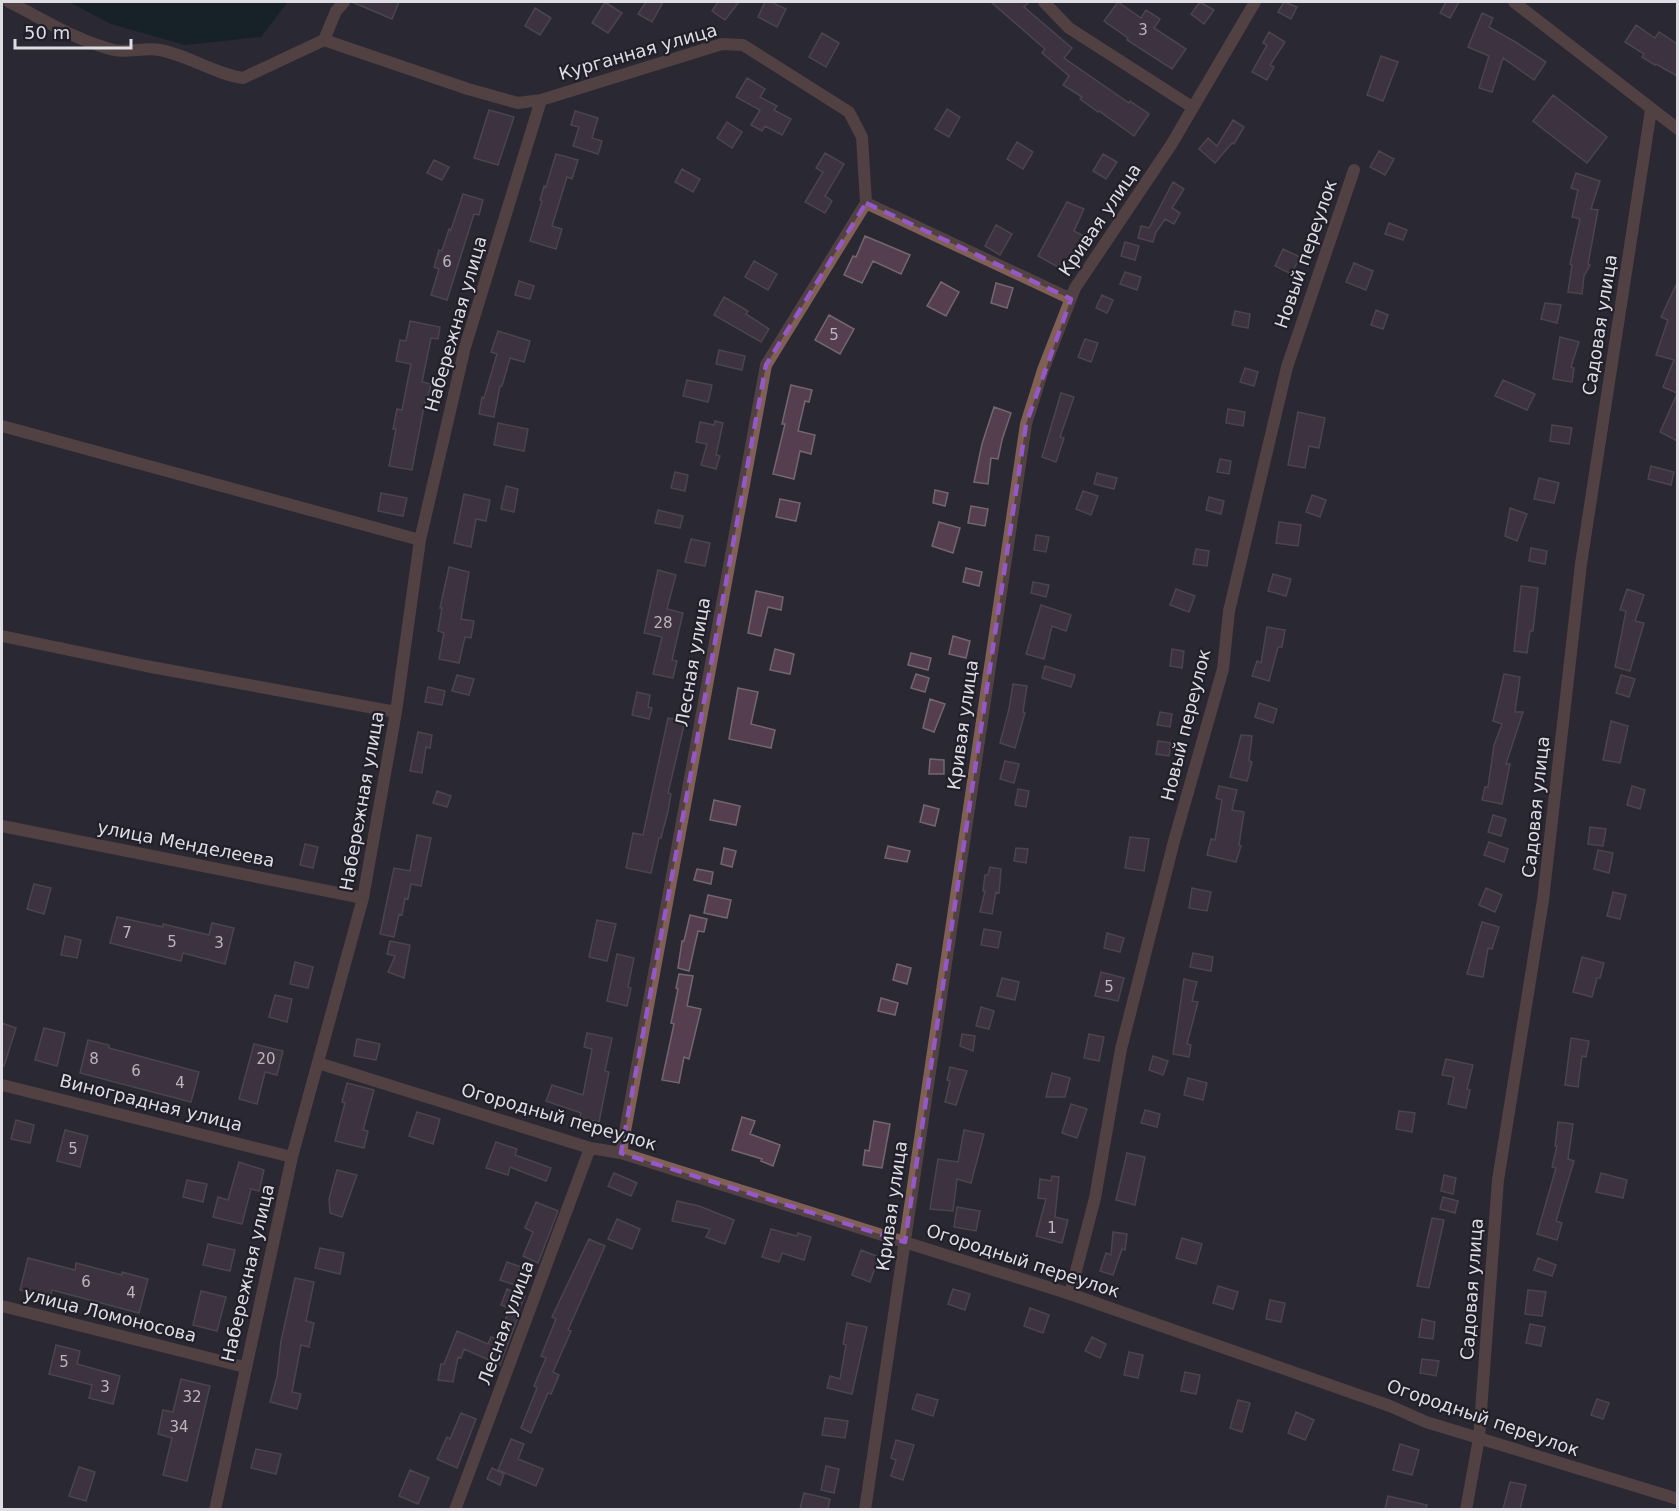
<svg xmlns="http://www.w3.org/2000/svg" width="1679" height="1511" viewBox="0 0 1679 1511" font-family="'DejaVu Sans',sans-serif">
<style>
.water{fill:#011c1c}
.building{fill:#553e50;stroke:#726770;stroke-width:1.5}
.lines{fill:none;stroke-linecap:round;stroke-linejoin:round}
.minor{stroke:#805f55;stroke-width:12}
.marked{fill:none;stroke:#9458c8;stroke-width:4.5;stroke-dasharray:12 8;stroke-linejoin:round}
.labels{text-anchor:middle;stroke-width:4.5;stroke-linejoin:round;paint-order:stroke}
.number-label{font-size:15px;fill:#bcb5bf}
.street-label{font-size:18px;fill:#dedde4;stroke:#211f29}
</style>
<rect width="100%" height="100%" fill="#2a2833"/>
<path class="water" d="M69,2H287V3L261,37L185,45L111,24Z"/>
<path class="building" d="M352,2H399L392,19Z
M605,2L622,13L608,33L592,23Z
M646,2H663L652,22L638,14Z
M718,2H739L725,20L712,11Z
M765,2H771L786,9L777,27L758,17Z
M991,2H1029L1024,7L1072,48L1064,58L1129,103L1130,101L1149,114L1134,136L1099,111L1098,112L1080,99L1082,97L1063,85L1069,76L1042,53L1045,49Z
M1118,2L1141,18L1146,10L1160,19L1154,28L1186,49L1172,69L1127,40L1128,38L1104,21Z
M1200,2L1214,10L1204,24L1191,14Z
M1284,2L1297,7L1291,19L1278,12Z
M1446,2H1459L1450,18L1440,13Z
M535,8L551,18L540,35L525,26Z
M1482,13L1493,18L1489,27L1517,43L1546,62L1534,80L1503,58L1492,92L1479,88L1489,56L1468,47Z
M1636,25L1655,38L1659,32L1677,44V76L1656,64L1655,65L1642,57L1644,54L1625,42Z
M1269,32L1285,42L1270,65L1274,67L1267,80L1252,72L1267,45L1263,43Z
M822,33L839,43L826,67L809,57Z
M1381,56L1398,62L1383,101L1367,95Z
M747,78L765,89L760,97L777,106L774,110L791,119L782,135L765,126L762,131L751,125L760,110L736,97Z
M1553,95L1607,137L1587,163L1533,121Z
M947,109L960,117L949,137L935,129Z
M489,110L514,117L498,165L474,158Z
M575,111L598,118L592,138L602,141L598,154L573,146L579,127L571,125Z
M1233,120L1244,127L1234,144L1232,143L1215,163L1199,149L1208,138L1217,146Z
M727,122L742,132L732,148L717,138Z
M1017,142L1033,152L1023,169L1007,159Z
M1379,151L1394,159L1385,175L1370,167Z
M825,153L844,164L825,196L832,201L825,213L805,202L823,172L816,168Z
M556,154L578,160L572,179L567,177L552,226L562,229L556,249L530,241L542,201L540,200L544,186L546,187Z
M1103,154L1117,162L1106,179L1093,171Z
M434,160L449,167L442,180L427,173Z
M682,169L700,179L693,192L675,182Z
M1576,173L1600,181L1591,209L1598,210L1588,264L1590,265L1584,276L1582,294L1568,292L1572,265L1570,264L1580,219L1572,217L1578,190L1571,188Z
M1173,182L1184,189L1172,208L1180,213L1174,224L1165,219L1156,232L1153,242L1138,238L1141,226L1149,228Z
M463,194L483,200L479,215L474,214L447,300L431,295L439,269L434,267L439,250L442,251L449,229L451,230Z
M1067,202L1084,209L1074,231L1084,236L1065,271L1038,256Z
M1389,223L1407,230L1403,240L1385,234Z
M996,225L1012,234L1000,255L985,246Z
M865,236L910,255L901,274L873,261L862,283L844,275L853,256L856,257Z
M1125,242L1139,246L1135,260L1121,256Z
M1283,249L1300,257L1291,274L1275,266Z
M754,261L777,274L768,290L745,277Z
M1354,263L1373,271L1366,290L1346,282Z
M1125,272L1141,277L1137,290L1120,284Z
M519,281L534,286L530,299L515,295Z
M941,282L959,292L946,316L927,306Z
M996,283L1013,288L1007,308L991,303Z
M1677,283V393L1663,387L1674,360L1656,355L1668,320L1661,317Z
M1102,295L1113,300L1107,313L1096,308Z
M724,297L748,311L746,314L769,329L761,342L714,315Z
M1545,303L1561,305L1557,323L1541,319Z
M1376,310L1388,315L1383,329L1371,325Z
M1235,311L1250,314L1248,328L1232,325Z
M829,315L854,329L840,354L815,340Z
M410,321L440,327L438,339L431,338L422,382L431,384L427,401H425L412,470L389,466L396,429H393L397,409L402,410L411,364L396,361L400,340L406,341Z
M498,331L530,341L524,362L510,358L502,386H500L494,417L479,414L482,397L484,398L497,354L491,352Z
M1560,337L1579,342L1571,367L1574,368L1572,382L1553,379Z
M1085,339L1098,343L1091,362L1078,357Z
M719,350L745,356L742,370L716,364Z
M1245,368L1258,372L1254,386L1240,382Z
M687,380L712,385L708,402L683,396Z
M1503,380L1535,394L1527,410L1495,396Z
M791,385L812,390L809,402L805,401L798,431L815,435L811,454L800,451L794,479L773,474L785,424H782Z
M1061,393L1074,397L1060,437L1064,438L1056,462L1042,457Z
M1677,394V441L1660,432Z
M994,407L1011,413L1002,440L998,459L991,458L988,484L974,482L982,444Z
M1228,409L1245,412L1243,426L1226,423Z
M1298,412L1325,418L1319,448L1309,446L1305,468L1288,465Z
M715,421L723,423L716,455L720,456L716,469L701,465L707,444L696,442L700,422L714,425Z
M498,423L528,429L524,451L494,445Z
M1552,425L1572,428L1569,444L1550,441Z
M1220,459L1231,461L1229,474L1217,472Z
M1651,466L1674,472L1671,485L1648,479Z
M675,472L688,475L685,491L671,488Z
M1097,473L1117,478L1114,489L1094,484Z
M1539,478L1559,483L1554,503L1534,499Z
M506,486L518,489L514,512L501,509Z
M935,490L948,493L945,506L933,503Z
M1083,491L1098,496L1091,515L1076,509Z
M381,493L407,498L403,516L378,511Z
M464,494L490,500L486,521L476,519L471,547L454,543Z
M1312,495L1326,500L1320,517L1306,512Z
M1209,497L1224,501L1221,514L1206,510Z
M780,499L800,503L796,521L776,517Z
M971,506L988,509L985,526L968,523Z
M1510,508L1527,514L1517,541L1505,536Z
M658,510L683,516L680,528L655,523Z
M939,522L960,528L953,553L932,546Z
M1279,522L1301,525L1298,546L1276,543Z
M1036,535L1049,537L1046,552L1034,550Z
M691,539L710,543L705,566L685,562Z
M1531,548L1547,551L1545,564L1529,561Z
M1196,549L1209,551L1207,566L1193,564Z
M449,567L469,572L461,619L474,621L471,638L465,637L459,663L439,659L444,633L438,631L442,608H440Z
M966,568L982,572L979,586L963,582Z
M658,570L676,575L667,609L683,613L672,660L677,661L673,678L653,674L662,637L644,633Z
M1273,574L1291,579L1286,596L1268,591Z
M1033,582L1049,585L1046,597L1031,593Z
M1521,586L1538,588L1533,631H1530L1527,653L1514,651Z
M1176,589L1195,596L1189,612L1170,605Z
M1627,589L1644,595L1635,621L1644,623L1630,671L1615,667L1626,611L1620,610Z
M756,591L783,597L781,610L768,607L761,636L748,633Z
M1041,605L1071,615L1066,631L1052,626L1044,659L1026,654Z
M1267,627L1285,630L1282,647H1278L1269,681L1252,676L1257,661L1261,663Z
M953,636L970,641L966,658L949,654Z
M775,649L794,654L790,674L770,670Z
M1172,649L1184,651L1182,668L1170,666Z
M911,653L931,658L928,670L908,665Z
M1045,666L1075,675L1071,687L1042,678Z
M916,674L929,678L925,692L911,688Z
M1504,674L1520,677L1515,712H1523L1506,764H1510L1502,804L1482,800L1485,787H1488L1494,745L1502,724L1493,721Z
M457,675L474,679L469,695L452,691Z
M1621,675L1635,679L1629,697L1616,693Z
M1013,684L1027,686L1023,712L1025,713L1015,748L1000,743L1009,709Z
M428,687L445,691L442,705L425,702Z
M738,688L758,692L751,724L775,730L771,748L729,739Z
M637,692L650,695L648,707L652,708L649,719L632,715Z
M930,699L945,704L934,732L923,728Z
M1259,703L1277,709L1273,723L1255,717Z
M1160,712L1172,714L1170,727L1157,725Z
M668,718L685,721L668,793L671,794L668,811L661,838H659L651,873L626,868L633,833L643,835Z
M1611,721L1628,726L1620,763L1603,760Z
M418,732L432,735L430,748L426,747L422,773L410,771Z
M1241,735L1252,736L1249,761L1252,762L1247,781L1230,777Z
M1158,741L1171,743L1169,756L1156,754Z
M930,759L944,760V774H929Z
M1005,761L1019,764L1014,783L1000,779Z
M1219,786L1237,790L1232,810L1244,812L1239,845L1241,846L1236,862L1207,855L1211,839L1215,840L1222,800L1216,798Z
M1632,786L1645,790L1640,809L1627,805Z
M1018,789L1029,791L1026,807L1015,805Z
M437,791L451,796L447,807L433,803Z
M714,800L740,806L736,825L710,820Z
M924,805L939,809L935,826L920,822Z
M1493,815L1506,819L1501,836L1488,832Z
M1590,827L1606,829L1603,846L1588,844Z
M417,835L431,838L421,886L411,884L408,899L405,898L402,915L399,914L394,937L380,934L394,868L410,871Z
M1130,837L1149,839L1144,871L1125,868Z
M1489,842L1508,849L1504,862L1484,855Z
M305,844L318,847L313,868L300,865Z
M888,846L910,851L907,862L885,858Z
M724,848L736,851L732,867L721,864Z
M1016,848L1028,849L1026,863L1014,861Z
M1598,850L1613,853L1609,873L1594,869Z
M990,867L1001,869L999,893L996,892L992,914L980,912L985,891H983L985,875H988Z
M697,869L713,872L711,884L694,880Z
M34,884L51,888L44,914L27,909Z
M1192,888L1211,892L1207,911L1189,908Z
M1486,888L1502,895L1495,912L1479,905Z
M1613,892L1626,895L1620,919L1607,916Z
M708,895L731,900L727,918L704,913Z
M690,915L707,919L704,932L698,931L689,971L678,968L682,941H684Z
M117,917L163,927V924L209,935L212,923L234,928L225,964L183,953L181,961L110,943Z
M597,920L616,924L607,961L589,957Z
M1482,922L1499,927L1492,949L1488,948L1483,977L1467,974Z
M984,929L1001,932L998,948L981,945Z
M1107,933L1124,938L1120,952L1104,948Z
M65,936L81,940L77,958L61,955Z
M390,941L410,945L404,978L388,972L395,956L387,954Z
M1193,953L1213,957L1211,971L1190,967Z
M617,954L634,958L628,987L631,988L627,1006L607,1001Z
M1582,957L1604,963L1600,978H1597L1592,997L1573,992Z
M295,962L313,967L308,988L290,984Z
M897,964L911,968L907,984L893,980Z
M1101,972L1124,978L1118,1001L1095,996Z
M679,974L693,976L687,1006L701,1009L689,1059L684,1057L679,1083L662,1080L674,1024L671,1023L678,989L676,988Z
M1002,978L1019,982L1015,1000L997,996Z
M1184,979L1197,982L1192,1001L1198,1002L1187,1044L1191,1045L1189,1057L1173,1054Z
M275,995L292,999L287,1022L269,1017Z
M881,998L898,1003L895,1015L878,1011Z
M981,1007L994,1011L989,1029L976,1026Z
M2,1023L16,1028L4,1066H2Z
M44,1028L65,1033L57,1066L35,1060Z
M587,1033L612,1038L605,1071L609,1072L599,1122L580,1118L581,1113L546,1101L552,1085L583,1095L592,1049L584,1047Z
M962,1034L975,1036L973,1051L960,1046Z
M1089,1034L1104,1037L1099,1061L1084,1058Z
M1571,1038L1589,1041L1586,1057L1582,1056L1578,1087L1565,1085Z
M357,1039L380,1044L376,1060L354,1056Z
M88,1040L109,1045V1048L199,1072L191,1102L80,1073Z
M254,1044L283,1051L277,1075L265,1072L257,1104L239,1099Z
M1153,1056L1168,1061L1163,1075L1149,1070Z
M1446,1059L1473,1065L1467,1089L1470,1090L1466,1108L1448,1104L1454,1077L1442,1075Z
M950,1067L967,1071L956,1105L945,1102L950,1081L947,1080Z
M1052,1073L1070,1078L1065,1097H1046Z
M1188,1078L1207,1083L1203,1100L1184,1095Z
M347,1083L374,1090L363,1130L368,1131L364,1148L335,1141L345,1103L342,1102Z
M1071,1104L1087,1109L1077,1138L1062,1133Z
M1145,1110L1160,1114L1157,1127L1141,1123Z
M1399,1111L1415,1113L1412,1132L1396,1129Z
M417,1112L440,1119L433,1144L409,1136Z
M742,1117L755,1121L750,1134L780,1145L773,1166L761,1161L762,1159L732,1150Z
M16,1120L34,1125L30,1143L11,1139Z
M874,1121L890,1124L882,1168L863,1165L865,1150L869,1151Z
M1558,1122L1573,1124L1568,1159L1574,1161L1556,1221L1562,1223L1557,1240L1537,1234L1556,1168L1552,1167L1557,1146H1555Z
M65,1130L88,1136L80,1167L57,1161Z
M964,1130L984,1134L971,1183L957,1179L953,1211L930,1209L938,1159L958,1162Z
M496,1142L517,1149L515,1155L551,1168L546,1181L510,1167L508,1175L486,1168Z
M1127,1153L1145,1157L1135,1205L1116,1200Z
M239,1162L264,1170L259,1191L251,1189L242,1224L213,1217L218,1197L228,1200Z
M337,1170L357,1175L342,1217L330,1213L329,1199Z
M614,1173L637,1183L631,1196L608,1186Z
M1601,1173L1627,1180L1623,1198L1596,1192Z
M1444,1175L1456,1178L1453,1194L1441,1191Z
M1052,1176L1059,1177L1055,1217L1068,1220L1062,1243L1036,1236L1046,1199L1038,1198L1040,1179L1051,1181Z
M187,1180L207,1184L203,1202L183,1197Z
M1443,1197L1458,1201L1455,1213L1440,1209Z
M677,1201L699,1206L734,1220L725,1244L706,1237L710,1229L672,1221Z
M536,1202L558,1211L538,1263L523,1256L533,1232L525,1228Z
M957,1207L980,1211L976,1231L954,1227Z
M1432,1218L1444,1220L1429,1288L1417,1286Z
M617,1219L640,1229L632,1249L608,1239Z
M771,1229L797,1236L798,1233L811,1237L804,1260L782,1253L779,1262L762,1257Z
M1113,1232L1127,1234L1125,1250L1122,1249L1113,1275L1100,1271L1106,1253L1111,1255Z
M1182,1238L1202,1244L1196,1264L1176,1258Z
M589,1239L605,1246L568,1330L571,1331L553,1372L559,1375L551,1394L548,1393L531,1433L521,1428L537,1388L534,1386L546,1358L541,1356L556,1319L552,1317Z
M208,1244L235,1250L230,1271L203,1265Z
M320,1248L344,1253L340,1274L315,1268Z
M861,1250L879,1257L870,1282L852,1275Z
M28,1258L75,1270L76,1263L122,1275V1272L148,1279L139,1313L52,1290L50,1298L20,1290Z
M1538,1258L1556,1265L1552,1276L1534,1270Z
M507,1262L521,1267L515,1285L500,1280Z
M295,1278L314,1282L306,1321L314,1323L309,1347L301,1345L292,1392L301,1394L297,1409L270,1402L277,1377L281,1341Z
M1218,1286L1238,1292L1233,1309L1213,1303Z
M507,1289L525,1296L518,1312L501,1305Z
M953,1289L970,1294L965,1310L948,1304Z
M1528,1290L1546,1292L1542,1316L1525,1314Z
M201,1291L226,1297L217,1331L193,1325Z
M1270,1300L1285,1303L1281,1322L1266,1319Z
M1030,1308L1049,1315L1043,1333L1024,1326Z
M508,1313L518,1317L500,1365L464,1349L461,1358L458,1357L453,1382L438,1380L441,1364H444L457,1331L488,1344L491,1337L497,1339Z
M1422,1319L1435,1322L1433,1339L1419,1337Z
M847,1323L867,1327L852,1394L827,1388L830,1376L840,1379L846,1345L843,1344Z
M1530,1324L1545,1327L1541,1346L1526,1343Z
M1092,1337L1106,1344L1100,1358L1085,1351Z
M56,1345L80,1351L77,1364L120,1376L113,1404L89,1398L92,1385L49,1374Z
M1129,1352L1143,1355L1138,1378L1124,1375Z
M1422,1359L1439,1361L1436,1376L1420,1373Z
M1185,1372L1200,1375L1196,1394L1181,1391Z
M181,1379L210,1386L187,1481L163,1475L172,1438L158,1434L163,1410L173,1412Z
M917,1394L938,1400L933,1416L912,1409Z
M1597,1399L1609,1403L1603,1419L1591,1415Z
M1238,1400L1250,1403L1242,1432L1230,1428Z
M1296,1412L1314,1420L1305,1440L1288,1433Z
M461,1413L476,1419L457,1468L437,1459L447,1437L450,1439Z
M825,1418L848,1421L845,1438L822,1435Z
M511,1439L524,1444L518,1459L543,1469L536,1486L498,1470Z
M896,1440L914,1445L903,1480L891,1476L896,1460L891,1458Z
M1400,1444L1419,1450L1412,1475L1393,1470Z
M256,1449L281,1454L276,1474L251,1468Z
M826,1466L839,1469L834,1493L821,1490Z
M79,1467L95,1472L86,1501L69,1496Z
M492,1468L504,1474L500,1485L487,1479Z
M410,1470L429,1478L418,1504L399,1496Z
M1510,1482L1526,1485L1520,1509H1503Z
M804,1493L830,1499L828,1509H800Z
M1388,1496L1427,1505L1426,1509H1385Z"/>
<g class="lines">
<path class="minor" d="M9,2C43,19 77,41 114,50C128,53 145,47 160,50C188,55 214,74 243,78L324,40L336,11L344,2
M1044,2L1069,28L1192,107
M1514,2L1678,129
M324,40L468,89L518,103L541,100L722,44L743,45L849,112L862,137L866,203L1071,299
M2,426L420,540
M2,636L146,666L396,712
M2,826L363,898
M318,1063L590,1148L621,1153L1070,1294L1390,1406L1426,1422L1678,1499
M2,1085L292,1157
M621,1153L766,365L866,203
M1070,1294L1095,1198L1121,1049L1174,841L1223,669L1229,611L1287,367L1354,170
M2,1306L245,1367
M215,1510L292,1157L363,898L396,712L420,540L465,347L541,100
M455,1510L590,1148
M865,1510L1026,424L1043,370L1075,288L1171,145L1255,2
M1466,1510L1479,1438L1498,1180L1543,900L1581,564L1651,110"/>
</g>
<path d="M0 0H1679V1511H0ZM866,203L1071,299L1026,424L905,1242L621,1153L766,365Z" fill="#2a2833" fill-opacity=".55" fill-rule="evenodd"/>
<path class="marked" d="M866,203L1071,299L1026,424L905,1242L621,1153L766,365Z"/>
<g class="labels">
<g class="number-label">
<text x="1143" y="35">3</text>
<text x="447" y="267">6</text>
<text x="834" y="340">5</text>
<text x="663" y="628">28</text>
<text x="127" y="938">7</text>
<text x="172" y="947">5</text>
<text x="219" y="948">3</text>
<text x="1109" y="992">5</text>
<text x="94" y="1064">8</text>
<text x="266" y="1064">20</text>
<text x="136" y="1076">6</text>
<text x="180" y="1088">4</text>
<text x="73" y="1154">5</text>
<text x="1052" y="1233">1</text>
<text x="86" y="1287">6</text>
<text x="131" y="1298">4</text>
<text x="64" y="1367">5</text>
<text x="105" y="1392">3</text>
<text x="192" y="1402">32</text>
<text x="179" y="1432">34</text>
</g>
<g class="street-label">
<text transform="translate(638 52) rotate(-16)" y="6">Курганная улица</text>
<text transform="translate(1100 220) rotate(-56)" y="6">Кривая улица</text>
<text transform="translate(1306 254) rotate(-71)" y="6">Новый переулок</text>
<text transform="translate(456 324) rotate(-74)" y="6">Набережная улица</text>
<text transform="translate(1600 325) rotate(-81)" y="6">Садовая улица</text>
<text transform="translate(693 662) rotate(-80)" y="6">Лесная улица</text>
<text transform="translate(963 725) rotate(-82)" y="6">Кривая улица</text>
<text transform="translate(1186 725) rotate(-76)" y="6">Новый переулок</text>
<text transform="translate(362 801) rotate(-80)" y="6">Набережная улица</text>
<text transform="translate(1536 807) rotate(-84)" y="6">Садовая улица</text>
<text transform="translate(186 844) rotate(11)" y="6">улица Менделеева</text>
<text transform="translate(151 1103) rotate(14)" y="6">Виноградная улица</text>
<text transform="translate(559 1117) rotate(16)" y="6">Огородный переулок</text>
<text transform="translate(892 1206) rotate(-82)" y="6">Кривая улица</text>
<text transform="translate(1023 1261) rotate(18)" y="6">Огородный переулок</text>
<text transform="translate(248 1273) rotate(-77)" y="6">Набережная улица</text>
<text transform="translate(1472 1289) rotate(-86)" y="6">Садовая улица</text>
<text transform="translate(110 1315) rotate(14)" y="6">улица Ломоносова</text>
<text transform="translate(506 1323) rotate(-70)" y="6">Лесная улица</text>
<text transform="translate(1483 1418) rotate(19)" y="6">Огородный переулок</text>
</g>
</g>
<rect width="1679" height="1511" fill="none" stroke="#dedde4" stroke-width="6"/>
<path d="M15 39v9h116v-9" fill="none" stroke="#dedde4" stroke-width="3"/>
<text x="24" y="39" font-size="18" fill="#dedde4" stroke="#211f29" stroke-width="4.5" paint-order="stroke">50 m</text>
</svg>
